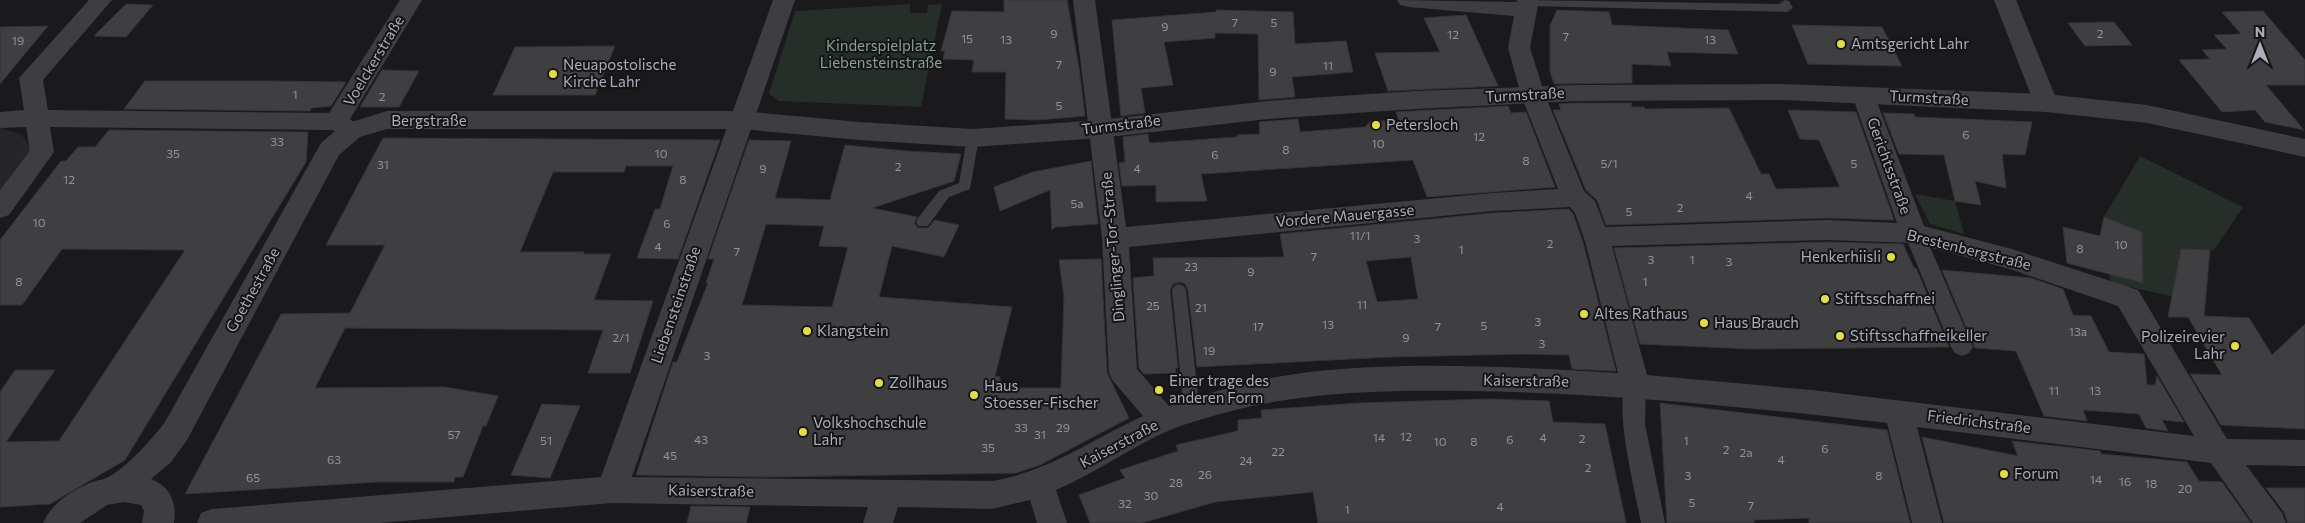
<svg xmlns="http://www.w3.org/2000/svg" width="2305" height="523" viewBox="0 0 2305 523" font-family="Commissioner,sans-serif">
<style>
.built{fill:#262628}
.green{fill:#262e2a}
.building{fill:#3f3f42;stroke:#353437;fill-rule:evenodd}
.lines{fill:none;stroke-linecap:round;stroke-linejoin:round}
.service{fill:#3d3d42;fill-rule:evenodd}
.pedestrian{fill:#3d3d42;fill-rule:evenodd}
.minor{fill:#3d3d42;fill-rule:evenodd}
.tertiary{fill:#3d3d42;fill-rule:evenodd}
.poi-dot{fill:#e3dc4a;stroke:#151416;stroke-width:2}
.labels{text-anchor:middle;stroke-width:4;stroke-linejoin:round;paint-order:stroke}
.number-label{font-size:12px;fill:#92929c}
.poi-label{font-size:15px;fill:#adadba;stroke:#151416;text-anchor:start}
.park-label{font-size:15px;fill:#86a390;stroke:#151416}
.street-label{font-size:15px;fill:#adadba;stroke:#151416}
</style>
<rect width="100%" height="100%" fill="#1a191b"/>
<path class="built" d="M0,128L21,134L32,150L0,195Z"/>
<path class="green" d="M910,4V13H927L928,5L942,4L921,107L779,101L769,94L795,11Z
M2140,156L2243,207L2214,250L2181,249L2175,297L2111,283L2109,273L2143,283L2141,240L2104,217Z
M1915,194L1955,201L1964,234L1930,224Z"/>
<path class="building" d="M1004,0H1067L1079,68L1085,116L1038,120L1005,119L1006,72H972L974,60L943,59L945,51H941L952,11L1004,12Z
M126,4L153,5L126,37L94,36Z
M1216,10L1293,12L1295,44L1346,41L1353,72L1292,77L1295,97L1259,100L1258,34L1215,33V38L1164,42L1173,85L1141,88L1145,113L1121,116L1112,20L1216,12Z
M1557,10L1609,12L1612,25L1728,30L1738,54L1667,52L1671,66L1632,64V83L1554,84L1550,71V26Z
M2263,11L2305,60V85H2266L2304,130L2265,122L2255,110L2222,112L2179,60L2210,59L2202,50L2227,49L2214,35L2241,34L2222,12Z
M1466,15L1498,86L1388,91L1375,53L1440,52L1424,18Z
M2114,22L2132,45L2085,46L2068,23Z
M1792,25L1882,27L1902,66L1808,64Z
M48,26L23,56L0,84V27Z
M615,46L595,95H493L515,47Z
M382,70L419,71L399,107H360Z
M145,81H271L346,82L331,106L311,108L310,111L124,109Z
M1577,103H1632L1631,107H1644L1645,109L1729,108L1761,174H1769L1776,189L1840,187L1819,140L1800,139L1788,110L1856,112L1894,220L1827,218L1606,225L1597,200L1586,190L1553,110H1561L1559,104Z
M1508,106L1511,113L1526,112L1555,187L1427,197L1413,160L1201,174L1207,201L1156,202V185L1122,186L1119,163L1125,162L1123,137L1148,134L1149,142L1152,143L1237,137V135L1260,134L1259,122L1298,119L1300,132L1365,127L1371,121H1399L1396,112Z
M1883,113L1914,114L1915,117L2032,122L2025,155L2002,154L2006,188L1975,181L1981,205L1955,201L1944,155L1899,154Z
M109,130L308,132L306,162L125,460L50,504L0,507V392L15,370H55L6,442L59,441L185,250L62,249L22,305H0V240L61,161H66L78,147H95Z
M383,138L720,140L678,259L637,258L655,209H660L673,166H626L624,172H553L520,252H584L583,254H611L594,300L653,301L630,373H588L603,330L345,328L315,388L444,387L498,396L486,426H483L463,477H455L454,482H376L185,494L281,314L350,313L385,245H326Z
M749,140L791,141L775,198L830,200L845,145L906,151L961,154L954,181L872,208L917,217L914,223L918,228H928L935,220L959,225L944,257L892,246L879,297L1012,307L995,376L1000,377V388H1061L1064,296L1059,260L1101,259L1107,373L1129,418L1040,465L1016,473L765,477L636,475L673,362H677L708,283H706L714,259H708ZM766,224L824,226L819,246L848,247L832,307L742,305Z
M1091,161L1098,224L1055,227L1052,230L1050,190L1000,211L994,187L1033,172Z
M1569,209L1573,214L1583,242L1616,371L1572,369L1569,355L1523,354L1390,357L1197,367L1188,290L1185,284L1180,282L1173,284L1170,290L1178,368H1175L1176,373L1144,374L1139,368L1133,278L1154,276L1153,258L1284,257L1280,234L1493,213ZM1411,257L1418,299L1377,302L1366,261Z
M2104,217L2142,232L2143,283L2067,263L2063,227L2100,236Z
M1827,242L1903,244L1914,268H1916L1949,347L1752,349L1640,344L1614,248Z
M2181,249L2210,250L2204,316L2249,318L2272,355L2305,324V429L2221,425L2190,374L2222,375L2188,317H2168Z
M1942,270L2031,278L2063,289L2073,315L2091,316L2109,352L2144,354L2147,385H2155L2157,376L2184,422L2162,420L2168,431L2146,428L2139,414L2083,410L2087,421L2044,416L2016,351L1975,348Z
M1489,399L1549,401L1553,422L1605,424L1626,523H1318L1313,492L1215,502L1142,523H1090L1079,495L1125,478L1120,470L1178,451L1176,445L1238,431V420L1262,418L1261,410L1359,403Z
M1660,403L1887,430L1910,523H1809V518L1754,520V523H1667Z
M542,404L580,406L550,478L511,475Z
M1922,437L2018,456L2012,441L2100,451L2101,454L2187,462L2199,481L2222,482L2251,523H1944Z
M2266,488H2305V523H2288L2284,512Z
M691,506L750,507L746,523H687Z"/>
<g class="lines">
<path class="service" d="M1523,0L1779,4L1785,0L1789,1L1793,8L1787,12L1527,6L1523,5Z
M973,133L979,138L970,189L949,197L928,226H918L916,222L918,218L939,191L959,183L967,138Z
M1179,284L1184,286L1186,290L1200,411L1197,416L1192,417L1187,416L1184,411L1172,290L1174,286Z"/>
<path class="pedestrian" d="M1914,226L1921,228L1924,233L1973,347L1969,353L1962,356L1955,353L1951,347L1904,233L1907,228Z
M1635,376L1643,379L1646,385L1645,424L1665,523H1641C1635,489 1613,408 1627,379Z"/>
<path class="minor" d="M89,0H112L43,80L48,110L329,113L400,0H422L350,119L359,125L363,131L359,137L351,140L332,130L50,127L54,152L9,215L0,218V190L30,151L26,127L0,128V112L24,110L19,78Z
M773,0H795L632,477L992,481C1050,471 1091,440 1143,416L1113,381L1109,373L1102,238L1073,0H1095L1126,227L1493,193L1558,189L1521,95L1508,48L1514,16L1408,7L1400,5L1397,0L1517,2V0H1539L1530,48L1545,95L1584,191L1595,201L1605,227L1827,220L1897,223L1852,95L1856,89L1864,87L1872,89L1924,226L2012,249L2138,290L2227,439L2305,440V466L2246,465L2282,513L2286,523H2253L2211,463L1917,427L1942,523H1912L1887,423C1748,407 1609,393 1469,391C1391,390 1312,391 1235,410C1214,416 1190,422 1170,430C1131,447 1096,473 1056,490L1067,523H1037L1030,500L992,509L898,507L893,523H863L868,507L612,503L379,523H197L201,513L212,509L601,477ZM1570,207L1575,213L1585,241L1618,373C1514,367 1398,360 1295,374C1252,380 1211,393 1169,406L1137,369L1129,247L1493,211ZM1827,240L1914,243L2010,269L2118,306L2194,436L1812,390L1647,375L1612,246Z
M1994,0H2016L2058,103L2054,109L2046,111L2038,109L2034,103Z"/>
<path class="tertiary" d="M1783,84L2046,94L2147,105L2305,139V157L2147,123L2046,112L1783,100L1577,101L1415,109L1268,119L1100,138L973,147L859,140L742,129H387L360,137L339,155L187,440L171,462L151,479C171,487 177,503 174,523H142L144,511L141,505L124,502L107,505L80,523H43C52,503 72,490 92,482C98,480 105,479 110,476C128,466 153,438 165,422L321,143L342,125L387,111H742L859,122L973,129L1100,120L1268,101L1415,91L1577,85Z"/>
</g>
<g class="poi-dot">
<circle cx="1841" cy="44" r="5"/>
<circle cx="553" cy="74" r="5"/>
<circle cx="1376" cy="125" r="5"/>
<circle cx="1891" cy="257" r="5"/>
<circle cx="1825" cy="299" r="5"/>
<circle cx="1584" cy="314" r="5"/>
<circle cx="1704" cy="323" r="5"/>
<circle cx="807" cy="331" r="5"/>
<circle cx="1840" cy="336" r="5"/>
<circle cx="2235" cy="346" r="5"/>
<circle cx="879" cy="383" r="5"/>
<circle cx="1159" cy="390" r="5"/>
<circle cx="974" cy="395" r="5"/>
<circle cx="803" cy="432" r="5"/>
<circle cx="2004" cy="474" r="5"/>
</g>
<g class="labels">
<g class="number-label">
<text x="1235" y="27">7</text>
<text x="1274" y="27">5</text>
<text x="1165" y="31">9</text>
<text x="1054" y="38">9</text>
<text x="2100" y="38">2</text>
<text x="1453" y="39">12</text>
<text x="1566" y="41">7</text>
<text x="967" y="43">15</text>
<text x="1006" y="44">13</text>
<text x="1710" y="44">13</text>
<text x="18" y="45">19</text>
<text x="1059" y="69">7</text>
<text x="1328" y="70">11</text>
<text x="1273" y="76">9</text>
<text x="295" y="99">1</text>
<text x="382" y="101">2</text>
<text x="1059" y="110">5</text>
<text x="1966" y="139">6</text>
<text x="1479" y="141">12</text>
<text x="277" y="146">33</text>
<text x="1378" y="148">10</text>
<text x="1286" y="154">8</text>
<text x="173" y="158">35</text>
<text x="661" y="158">10</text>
<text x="1215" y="159">6</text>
<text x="1526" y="165">8</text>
<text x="1609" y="168">5/1</text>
<text x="1854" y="168">5</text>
<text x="383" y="169">31</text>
<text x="898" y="171">2</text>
<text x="763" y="173">9</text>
<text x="1137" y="173">4</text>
<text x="69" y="184">12</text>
<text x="683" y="184">8</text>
<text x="1749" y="200">4</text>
<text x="1077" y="208">5a</text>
<text x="1680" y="212">2</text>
<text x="1629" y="216">5</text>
<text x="39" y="227">10</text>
<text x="667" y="228">6</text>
<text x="1360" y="240">11/1</text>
<text x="1417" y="243">3</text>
<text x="1550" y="248">2</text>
<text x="2121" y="249">10</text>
<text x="658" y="251">4</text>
<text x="2080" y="253">8</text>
<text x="1461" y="254">1</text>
<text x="737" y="256">7</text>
<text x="1314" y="261">7</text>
<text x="1651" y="264">3</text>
<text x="1692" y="264">1</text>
<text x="1729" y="266">3</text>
<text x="1191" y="271">23</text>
<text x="1251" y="276">9</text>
<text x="19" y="286">8</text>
<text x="1645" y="286">1</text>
<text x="1362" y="309">11</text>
<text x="1153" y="310">25</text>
<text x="1201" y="312">21</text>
<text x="1538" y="326">3</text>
<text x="1328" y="329">13</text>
<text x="1484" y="330">5</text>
<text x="1258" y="331">17</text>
<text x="1438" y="331">7</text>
<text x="2078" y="336">13a</text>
<text x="621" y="342">2/1</text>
<text x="1406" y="342">9</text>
<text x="1542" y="348">3</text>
<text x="1209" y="355">19</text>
<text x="707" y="360">3</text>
<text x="2054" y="395">11</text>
<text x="2095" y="395">13</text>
<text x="1021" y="432">33</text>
<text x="1063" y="432">29</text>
<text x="454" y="439">57</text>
<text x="1040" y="439">31</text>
<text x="1406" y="441">12</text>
<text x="1379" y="442">14</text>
<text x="1543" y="442">4</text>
<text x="1582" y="443">2</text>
<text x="701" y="444">43</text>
<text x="1510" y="444">6</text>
<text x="546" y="445">51</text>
<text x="1686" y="445">1</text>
<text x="1440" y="446">10</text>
<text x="1474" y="446">8</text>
<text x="988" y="452">35</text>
<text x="1825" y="453">6</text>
<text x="1726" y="454">2</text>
<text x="1278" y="456">22</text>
<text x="1746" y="457">2a</text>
<text x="670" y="460">45</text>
<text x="334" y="464">63</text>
<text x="1781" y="464">4</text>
<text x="1246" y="465">24</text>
<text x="1588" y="472">2</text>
<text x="1205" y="479">26</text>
<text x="1688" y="480">3</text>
<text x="1879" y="480">8</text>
<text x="253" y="482">65</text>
<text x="2096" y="484">14</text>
<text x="2125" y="486">16</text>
<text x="1176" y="487">28</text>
<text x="2151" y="488">18</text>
<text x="2185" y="493">20</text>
<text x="1151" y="500">30</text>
<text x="1692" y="507">5</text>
<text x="1125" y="508">32</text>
<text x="1751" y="510">7</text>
<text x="1500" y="511">4</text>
<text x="1347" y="514">1</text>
</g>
<g class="poi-label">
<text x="1851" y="49">Amtsgericht Lahr</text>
<text x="563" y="70">Neuapostolische<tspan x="563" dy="17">Kirche Lahr</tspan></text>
<text x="1386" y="130">Petersloch</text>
<text x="1881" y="262" text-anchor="end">Henkerhiisli</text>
<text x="1835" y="304">Stiftsschaffnei</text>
<text x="1594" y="319">Altes Rathaus</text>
<text x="1714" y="328">Haus Brauch</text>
<text x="817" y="336">Klangstein</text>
<text x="1850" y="341">Stiftsschaffneikeller</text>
<text x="2225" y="342" text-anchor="end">Polizeirevier<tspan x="2225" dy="17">Lahr</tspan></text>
<text x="1169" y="386">Einer trage des<tspan x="1169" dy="17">anderen Form</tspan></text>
<text x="889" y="388">Zollhaus</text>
<text x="984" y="391">Haus<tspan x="984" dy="17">Stoesser-Fischer</tspan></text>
<text x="813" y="428">Volkshochschule<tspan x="813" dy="17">Lahr</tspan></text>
<text x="2014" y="479">Forum</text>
</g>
<g class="park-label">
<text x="881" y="51">Kinderspielplatz<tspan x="881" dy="17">Liebensteinstraße</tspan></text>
</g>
<g class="street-label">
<text transform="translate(374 61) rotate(-59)" y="5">Voelckerstraße</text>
<text transform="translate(1525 95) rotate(-3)" y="5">Turmstraße</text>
<text transform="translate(1929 98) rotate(3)" y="5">Turmstraße</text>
<text x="429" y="126">Bergstraße</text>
<text transform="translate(1121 125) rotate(-7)" y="5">Turmstraße</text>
<text transform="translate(1889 166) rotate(70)" y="5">Gerichtsstraße</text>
<text transform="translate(1345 216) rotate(-5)" y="5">Vordere Mauergasse</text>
<text transform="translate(1113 247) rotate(-95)" y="5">Dinglinger-Tor-Straße</text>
<text transform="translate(1969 250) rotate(14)" y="5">Brestenbergstraße</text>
<text transform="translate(253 290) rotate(-61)" y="5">Goethestraße</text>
<text transform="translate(676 305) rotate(-71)" y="5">Liebensteinstraße</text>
<text transform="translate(1526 381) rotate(1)" y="5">Kaiserstraße</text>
<text transform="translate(1979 422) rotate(7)" y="5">Friedrichstraße</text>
<text transform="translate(1119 444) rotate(-28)" y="5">Kaiserstraße</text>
<text transform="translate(711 491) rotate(1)" y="5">Kaiserstraße</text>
</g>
</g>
<g transform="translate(2260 45)" stroke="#151416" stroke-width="4" paint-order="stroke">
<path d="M0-4L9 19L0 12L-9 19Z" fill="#adadba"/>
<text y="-8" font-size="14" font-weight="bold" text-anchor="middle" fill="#adadba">N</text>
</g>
</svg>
